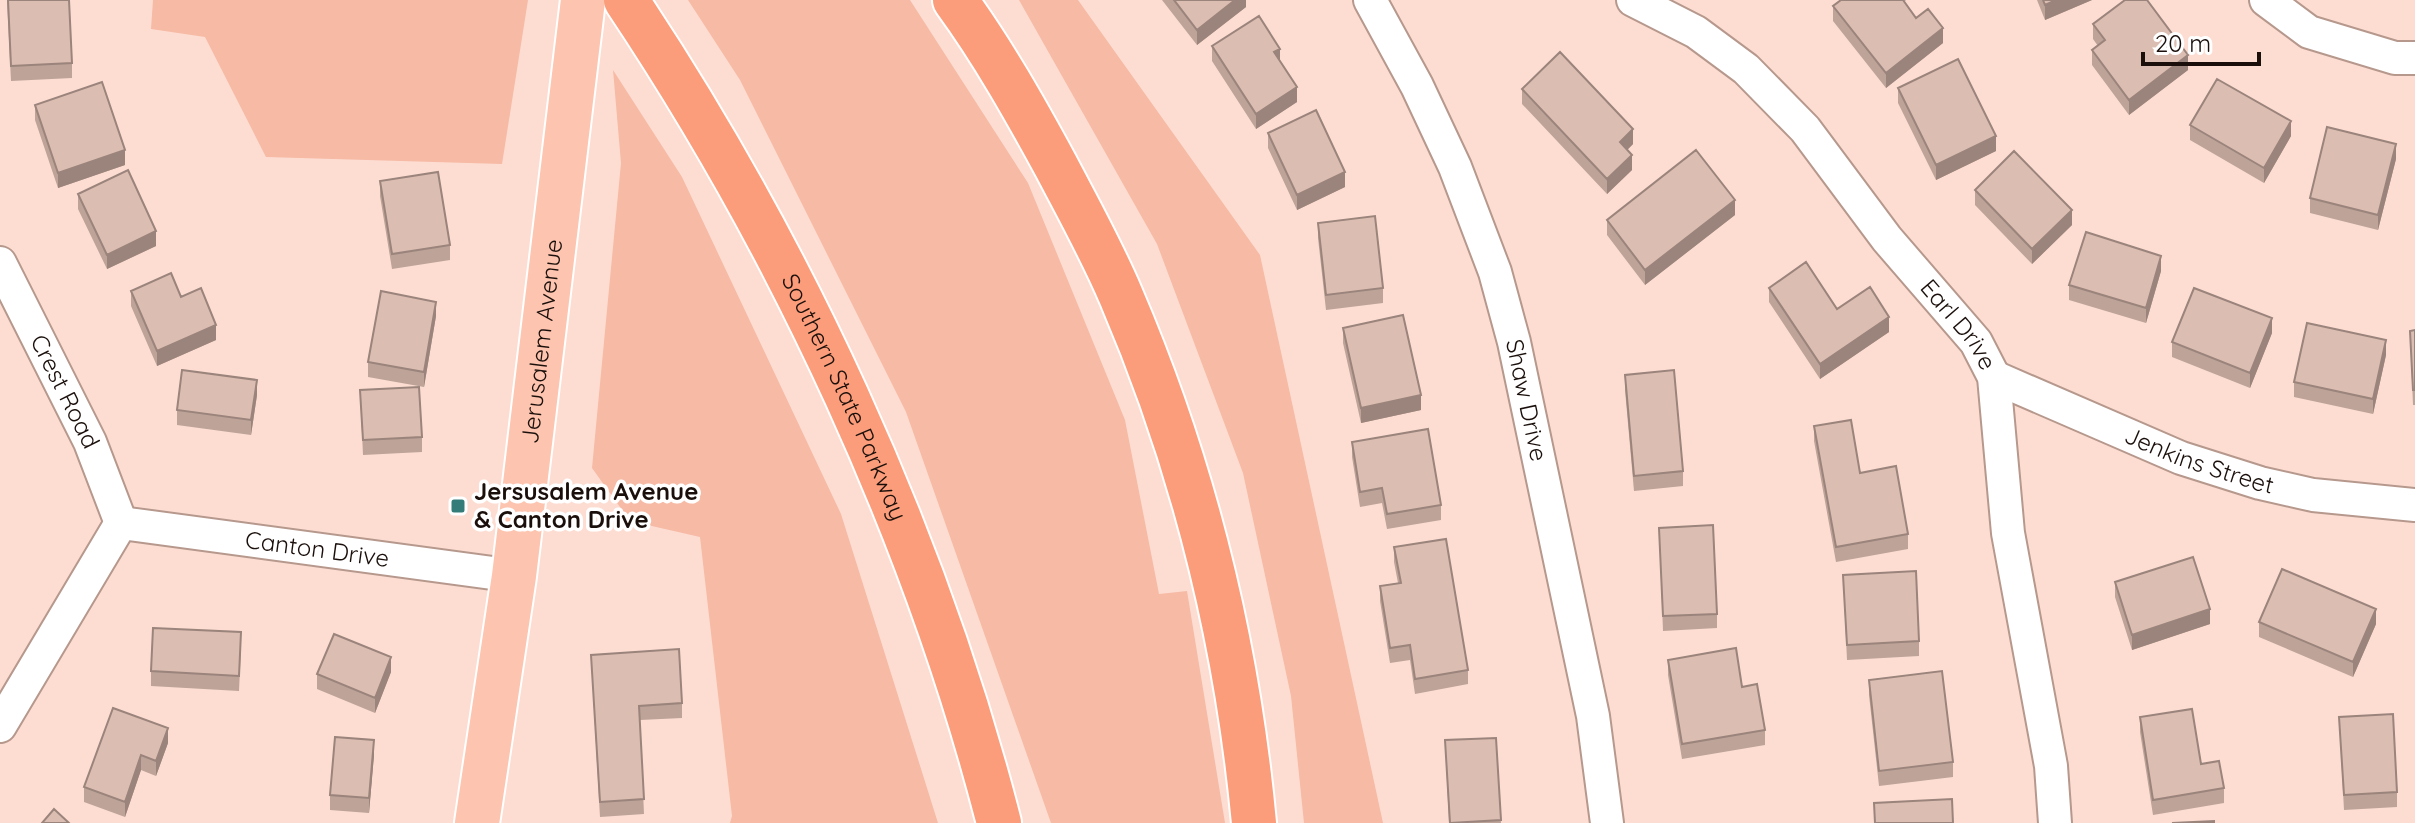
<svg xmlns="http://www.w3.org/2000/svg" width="2415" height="823" viewBox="0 0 2415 823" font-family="Quicksand,sans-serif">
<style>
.green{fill:#f6baa5}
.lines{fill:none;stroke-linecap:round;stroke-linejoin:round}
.street-casing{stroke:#b6988d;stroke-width:36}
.primary-casing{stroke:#fff;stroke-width:48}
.highway-casing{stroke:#fff;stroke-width:48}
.street{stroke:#fff;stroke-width:32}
.primary{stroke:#fdc4af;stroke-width:44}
.highway{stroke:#fb9d7a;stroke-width:44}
.wall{fill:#bda398}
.shaded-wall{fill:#9a847c}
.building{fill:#dcbdb1;stroke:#9a847c;stroke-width:2}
.poi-dot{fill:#347c79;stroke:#fff;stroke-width:3}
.labels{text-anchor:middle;stroke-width:7;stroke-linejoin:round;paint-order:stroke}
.street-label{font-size:24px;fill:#1a0f0b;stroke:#fff}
.poi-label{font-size:24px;font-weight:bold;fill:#1a0f0b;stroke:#fff;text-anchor:start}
</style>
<rect width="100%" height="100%" fill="#fdddd2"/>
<path class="green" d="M153,0H528L502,164L266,157L205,37L151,29Z
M688,0H910L1028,183L1125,420L1159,594L1187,591L1225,823H1051L906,412L740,80Z
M1019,0H1078L1260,255L1383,823H1304L1291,696L1243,473L1157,244Z
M613,70L682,177L841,514L938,823H730L732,816L700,537L630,521L592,468L621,163Z"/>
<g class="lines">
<g class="street-casing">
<g id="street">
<path id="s1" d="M1370,0L1417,86L1455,167L1495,272L1514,342L1593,716L1607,823"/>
<path id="s2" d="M1633,0L1696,32L1746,69L1805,129L1887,239L1976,342L1994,377L2008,533L2051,766L2055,823"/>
<path d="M2266,0L2309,32L2395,58H2415"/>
<path id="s3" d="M0,263L90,442L121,523"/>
<path id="s4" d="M1994,377L2181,458L2260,483L2313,495L2415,505"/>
<path id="s5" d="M121,523L514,576"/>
<path d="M0,726L121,523"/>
</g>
</g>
<g class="primary-casing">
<g id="primary">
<path id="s6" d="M477,823L514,576L583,0"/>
</g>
</g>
<g class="highway-casing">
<g id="highway">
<path id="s7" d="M626,0C791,247 925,535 999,823"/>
<path d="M955,0C993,52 1025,109 1056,166C1078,208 1102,251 1121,296C1193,464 1237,641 1254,823"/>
</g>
</g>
<use href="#street" class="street"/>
<use href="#primary" class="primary"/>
<use href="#highway" class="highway"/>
</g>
<path class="wall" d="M7,0L72,63V78L11,81Z
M1162,0H1246V7L1197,45Z
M1841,0H1906L1904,2L1916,18L1943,43L1886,88L1833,21V6Z
M2037,0H2092L2045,20Z
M2093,24L2188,70L2129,115L2092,65V50L2098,46L2093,39Z
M1212,46L1280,61L1297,102L1256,129L1212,61Z
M1898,88L1996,151L1936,180L1898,103Z
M1522,89L1633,144L1627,150L1632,170L1607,194L1522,104Z
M35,105L125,165L58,188L35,120Z
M2190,125L2291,136L2264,183L2190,140Z
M1268,133L1345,187L1297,210L1268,148Z
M2396,159L2378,230L2310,213V198Z
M380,181L450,245V260L392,269L380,196Z
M1975,190L2072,225L2032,264L1975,205Z
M78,194L156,246L107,269L78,209Z
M1735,215L1645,285L1607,235V220Z
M1318,223L1383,288V303L1326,310L1318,238Z
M2161,271L2146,323L2069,300V285Z
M1769,288L1837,309L1889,332L1820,379L1769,302Z
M131,291L181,297L216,340L157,366L131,306Z
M436,316L424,387L368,377V362Z
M1343,328L1421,410L1361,423L1343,343Z
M2415,330V405H2413L2410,331Z
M2272,333L2250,388L2172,357V342Z
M2386,355L2373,414L2294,397V382Z
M1625,375L1683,471V486L1634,491L1625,390Z
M360,390L422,437V452L363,455Z
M257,395L251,435L177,425V410Z
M1814,426L1860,473L1908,534V549L1836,562L1814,441Z
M1352,442L1441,505V520L1387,529L1382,503L1360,507L1352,457Z
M1659,528L1717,614V628L1663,631Z
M1394,547L1468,670V684L1415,694L1410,660L1390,663L1380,601V586L1398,583L1394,562Z
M1843,575L1919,641V656L1847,660Z
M2115,582L2210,624L2132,650L2115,597Z
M2259,622L2376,624L2353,677L2259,637Z
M241,647L239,691L151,686V671Z
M591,655L682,703V718L640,720L644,814L600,817Z
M1668,660L1742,687L1765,730V745L1682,759L1668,675Z
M391,672L375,713L317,689V674Z
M1869,680L1953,762V777L1879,786L1869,695Z
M113,708L168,743L156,776L141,770L125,817L84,802V787Z
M2140,717L2201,764L2224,788V803L2153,815L2140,732Z
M2339,717L2397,792V807L2344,810Z
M1496,738L1501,823H1449L1445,740Z
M374,755L369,813L330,810V795Z"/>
<path class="shaded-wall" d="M1235,0H1246V7L1197,45V30Z
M2056,0H2092L2045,20V5Z
M1943,28V43L1886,88V73Z
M1280,49V64L1274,52Z
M2188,55V70L2129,115V100Z
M1297,87V102L1256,129V114Z
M2291,121V136L2264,183V168Z
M1633,129V144L1620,157V142Z
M1996,136V151L1936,180V165Z
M2396,144V159L2378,230V215Z
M125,150V165L58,188V173Z
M1632,155V170L1607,194V179Z
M1345,172V187L1297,210V195Z
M1735,200V215L1645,285V270Z
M2072,210V225L2032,264V249Z
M156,231V246L107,269V255Z
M2161,256V271L2146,323V308Z
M436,302V316L424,387V372Z
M1889,317V332L1820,379V364Z
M2272,318V333L2250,388V373Z
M216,325V340L157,366V351Z
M2386,340V355L2373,414V399Z
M257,380V395L251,435V420Z
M1421,395V410L1361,423V408Z
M2210,609V624L2132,650V635Z
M2376,609V624L2353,677V662Z
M391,657V672L375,713V698Z
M168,728V743L156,776V761Z
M374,740V755L369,813V798Z
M141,755V770L125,817V802Z"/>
<path class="building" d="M8,0H69L72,63L11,66Z
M1174,0H1235L1197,30Z
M1841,0H1903L1916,18L1928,9L1943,28L1886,73L1833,6Z
M2043,0H2056L2045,5Z
M2125,0H2147L2188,55L2129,100L2092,50L2105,40L2093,24Z
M1259,16L1280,49L1274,52L1297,87L1256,114L1212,46Z
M1560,52L1633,129L1620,142L1632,155L1607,179L1522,89Z
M1958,59L1996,136L1936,165L1898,88Z
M2217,79L2291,121L2264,168L2190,125Z
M102,82L125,150L58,173L35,105Z
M1316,110L1345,172L1297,195L1268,133Z
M2327,127L2396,144L2378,215L2310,198Z
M1696,150L1735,200L1645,270L1607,220Z
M2014,151L2072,210L2032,249L1975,190Z
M128,170L156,231L107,255L78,194Z
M438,172L450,245L392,254L380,181Z
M1375,216L1383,288L1326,295L1318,223Z
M2086,232L2161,256L2146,308L2069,285Z
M1806,262L1837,309L1870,287L1889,317L1820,364L1769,288Z
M171,273L181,297L201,288L216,325L157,351L131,291Z
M2194,288L2272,318L2250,373L2172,342Z
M381,291L436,302L424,372L368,362Z
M1403,315L1421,395L1361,408L1343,328Z
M2307,323L2386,340L2373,399L2294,382Z
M2415,330V390H2413L2410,331Z
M182,370L257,380L251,420L177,410Z
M1674,370L1683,471L1634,476L1625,375Z
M419,387L422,437L363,440L360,390Z
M1851,420L1860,473L1896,466L1908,534L1836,547L1814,426Z
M1428,429L1441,505L1387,514L1382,488L1360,492L1352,442Z
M1713,525L1717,614L1663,616L1659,528Z
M1446,539L1468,670L1415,679L1410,645L1390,648L1380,586L1401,583L1394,547Z
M2193,557L2210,609L2132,635L2115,582Z
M2282,569L2376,609L2353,662L2259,622Z
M1916,571L1919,641L1847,645L1843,575Z
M153,628L241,632L239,676L151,671Z
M334,634L391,657L375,698L317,674Z
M1736,648L1742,687L1757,684L1765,730L1682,744L1668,660Z
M679,649L682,703L639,706L644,799L600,802L591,655Z
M1942,671L1953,762L1879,771L1869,680Z
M113,708L168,728L156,761L141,755L125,802L84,787Z
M2192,709L2201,764L2219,761L2224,788L2153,800L2140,717Z
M2393,714L2397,792L2344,795L2339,717Z
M335,737L374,740L369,798L330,795Z
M1496,738L1501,820L1450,823L1445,740Z
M1952,799L1953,823H1875L1874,803Z
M54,809L69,823H42Z
M2214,821V823H2172Z"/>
<rect class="poi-dot" x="450" y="498" width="16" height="16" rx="4"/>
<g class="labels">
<g class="street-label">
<text dy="8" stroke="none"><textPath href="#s2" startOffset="466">Earl Drive</textPath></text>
<text dy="8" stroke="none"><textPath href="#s6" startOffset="486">Jerusalem Avenue</textPath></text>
<text dy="8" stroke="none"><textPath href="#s3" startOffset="144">Crest Road</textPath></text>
<text dy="8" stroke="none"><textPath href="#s7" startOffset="454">Southern State Parkway</textPath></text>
<text dy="8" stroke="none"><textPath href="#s1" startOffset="432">Shaw Drive</textPath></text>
<text dy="8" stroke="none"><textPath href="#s4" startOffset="222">Jenkins Street</textPath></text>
<text dy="8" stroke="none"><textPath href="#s5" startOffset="198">Canton Drive</textPath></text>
</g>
<g class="poi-label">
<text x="474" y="500">Jersusalem Avenue<tspan x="474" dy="28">&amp; Canton Drive</tspan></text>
</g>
</g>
<path d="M2143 52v12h116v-12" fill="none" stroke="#1a0f0b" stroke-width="4"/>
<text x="2155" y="52" font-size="24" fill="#1a0f0b" stroke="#ffffff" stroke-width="6" paint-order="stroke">20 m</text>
</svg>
